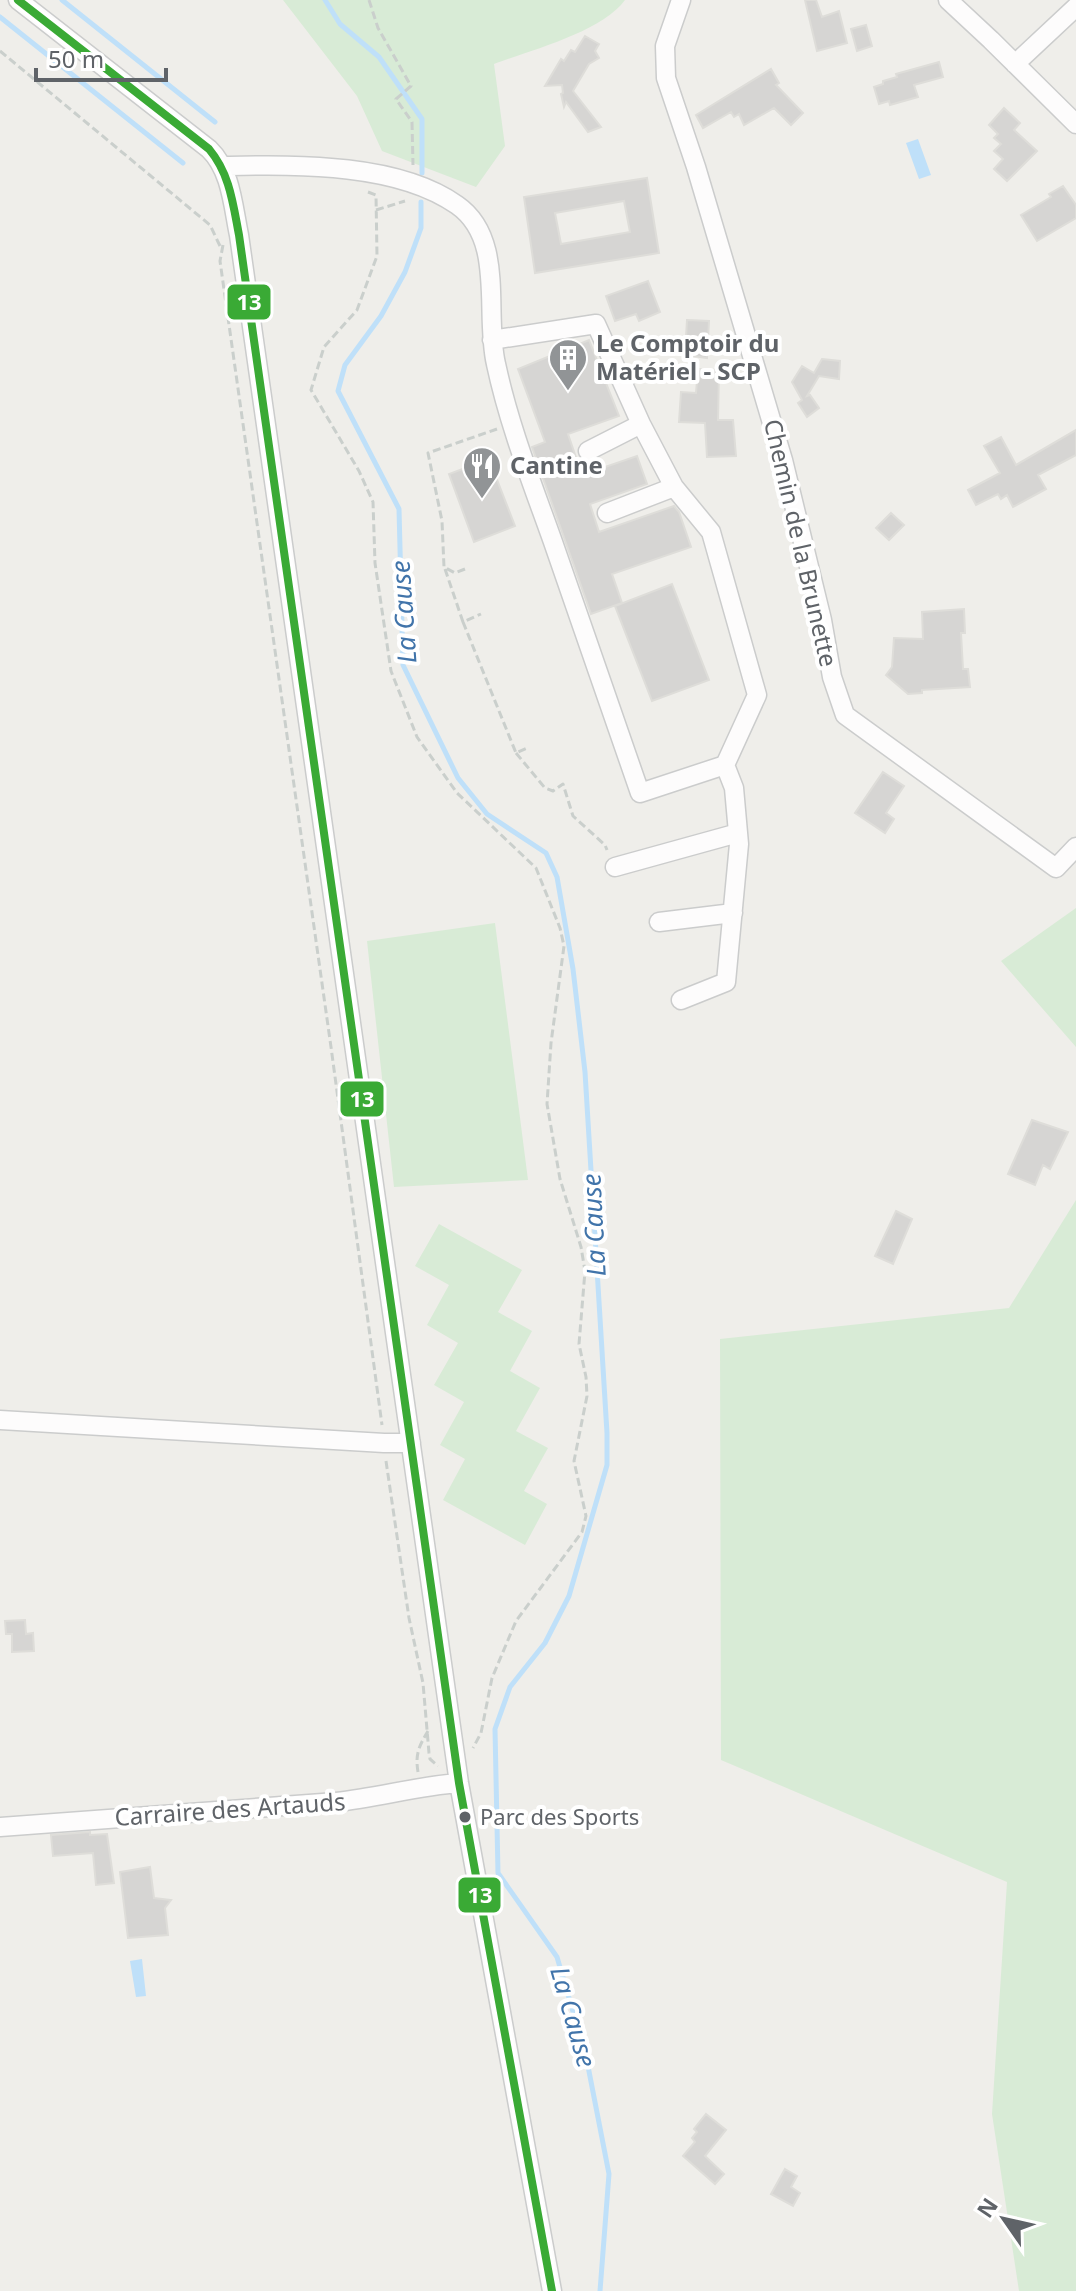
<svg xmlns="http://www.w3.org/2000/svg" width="1076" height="2291" viewBox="0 0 1076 2291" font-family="'Noto Sans',sans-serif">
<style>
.green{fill:#d8ebd6}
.water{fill:#bfe0f9}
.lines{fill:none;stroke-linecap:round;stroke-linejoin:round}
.stream{stroke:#bfe0f9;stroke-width:5}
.building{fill:#d6d5d3;stroke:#deddd9;stroke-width:2;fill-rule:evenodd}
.minor-casing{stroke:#cbcccc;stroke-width:21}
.path{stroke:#cacfcc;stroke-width:3;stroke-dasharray:8 4;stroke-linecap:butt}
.minor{stroke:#fdfcfc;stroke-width:18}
.bus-1-casing{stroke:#fff;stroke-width:14}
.bus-1{stroke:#3aaa35;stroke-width:8}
.bus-dot{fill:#5f6368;stroke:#fff;stroke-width:3}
.labels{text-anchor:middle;stroke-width:8;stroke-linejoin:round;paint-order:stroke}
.bus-label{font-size:22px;fill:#5f6368;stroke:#fff;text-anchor:start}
.poi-label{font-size:24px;font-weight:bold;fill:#5f6368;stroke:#fff;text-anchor:start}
.street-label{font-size:24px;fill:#5f6368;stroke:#fff}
.water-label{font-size:26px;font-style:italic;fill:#4174aa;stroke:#fff}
.line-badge{stroke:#fff;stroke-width:3}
.badge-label{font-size:22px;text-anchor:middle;font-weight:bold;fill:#fff}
</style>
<rect width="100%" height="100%" fill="#efeeea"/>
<path class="green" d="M283,0H625C602,32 531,50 494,64L505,146L476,187L382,151L357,96Z
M1076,908V1047L1001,961Z
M495,923L528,1180L394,1187L367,941Z
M1076,1200V2291H1019L992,2114L1007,1882L721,1760L720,1339L1009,1308Z
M439,1224L522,1270L498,1312L532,1331L510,1371L540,1388L516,1431L548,1448L524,1491L547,1504L525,1545L443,1500L465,1459L440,1445L464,1402L434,1385L458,1343L427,1325L449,1285L415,1266Z"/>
<path class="water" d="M918,139L931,175L919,179L906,143Z
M142,1959L146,1996L136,1997L130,1961Z"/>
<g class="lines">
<path class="stream" d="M62,0L215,122
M325,0L340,24L379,57L422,119V173
M0,17L183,163
M421,202V228L405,272L381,316L345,365L338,391L399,509L403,665L458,778L487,814L546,853L557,877L573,969L585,1072L607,1433V1465L569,1596L545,1643L510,1687L495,1729L498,1873L557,1957L586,2056L609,2174L600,2291"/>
</g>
<path class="building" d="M805,0H816L822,17L839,11L847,43L817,51Z
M866,25L872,46L857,51L851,29Z
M585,36L599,44L595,51L599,58L589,64L573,91L601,127L588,132L566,102L564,107L561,94L563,93L562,85L545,86L561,59L564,61L571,50L575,52Z
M939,62L943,77L914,85L918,97L890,105L889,101L879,104L874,87L883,84V81L897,77L896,74Z
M771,69L779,83L776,85L803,113L791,125L774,108L744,125L739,114L734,117L731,112L703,128L696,115Z
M1004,108L1020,123L1014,130L1037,151L1007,181L994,169L1003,159L994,151L1001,144L994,138L998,134L989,125Z
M647,178L659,253L535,273L524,197ZM624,201L630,232L561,244L555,213Z
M1063,186L1076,205V218L1037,241L1021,215L1051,197L1049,194Z
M648,281L660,312L639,321L636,314L615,321L606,296Z
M687,320L709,321L707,358L685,355Z
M589,340L619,416L568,434L582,475L637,456L647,484L590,504L599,532L674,506L679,512L691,547L612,574L622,603L591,614L532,447L545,442L518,369Z
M822,359L840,361L839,379L819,376L807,396L810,395L819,408L807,417L798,403L802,400L792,382L802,366L814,373Z
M698,369L719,370L718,420H733L736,456L707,457L705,423L679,422L681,392L696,393Z
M1076,430V455L1038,475L1046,489L1013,507L1007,495L1001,499L998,494L976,505L968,490L1000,473L984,446L1001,437L1016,465Z
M489,459L515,526L474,542L449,474Z
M891,513L904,525L889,540L876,528Z
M672,584L709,680L652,701L615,606Z
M964,609L965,633H961L963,669H968L970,687L922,690V693L908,694L886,675L892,667L894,638L923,639L922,612Z
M883,772L904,786L886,813L894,819L885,833L855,813Z
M1032,1120L1068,1132L1050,1169L1043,1165L1035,1185L1008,1174Z
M896,1211L912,1219L893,1264L875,1256Z
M25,1620L26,1634L33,1633L34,1651L12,1652V1634H6L5,1621Z
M90,1832V1835L107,1834L114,1883L96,1885L93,1853L53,1856L51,1835Z
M150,1867L154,1898L171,1900L165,1908L168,1935L128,1938L120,1872Z
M706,2114L726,2130L705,2156L724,2174L715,2184L683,2156L695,2142L692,2138L697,2132L694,2129Z
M785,2169L797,2176L791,2187L800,2193L793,2206L771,2194Z"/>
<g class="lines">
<g class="minor-casing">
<path id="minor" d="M18,0L209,149C231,170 233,206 239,235L459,1783L552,2291
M681,0L665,46L666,78L696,167L783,460L822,620L832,677L845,715L1056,868L1076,847
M948,0L991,40L1076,124
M1015,64L1076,7
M222,166C294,165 396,162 457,205C506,239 484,314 496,364C509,425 532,483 553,542C582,626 611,709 640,793L725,765
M492,340L596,324L641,424L674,487L607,513
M588,451L641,424
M674,487L711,532L757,695L725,765L734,788L739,844L726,982L681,1000
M615,867L738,833
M659,922L733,913
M0,1420L384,1443H411
M0,1827L336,1802C377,1798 417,1786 459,1783"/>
</g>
<path class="path" d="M369,0L378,28L411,86L396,99L412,122L413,165
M0,51L210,225L220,246
M368,192L376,195L377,256L357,310L324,347L311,390L359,471L373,502L375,563L391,671L417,737L457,793L536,868L560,928L564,946L551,1043L547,1104L560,1179L581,1247L585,1271L579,1344L586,1377L587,1396L574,1461L586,1516L582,1532L516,1621L492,1678L481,1733L473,1748
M376,210L405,201
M223,245L220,261L331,1047L382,1425
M445,569L463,622L481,614
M465,569L455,573L444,567L442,521L428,453L497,429
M463,622L516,753L527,748
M516,753L545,788L553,791L563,784L573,816L605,845L607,850
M386,1461L409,1618L423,1683L429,1753L430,1759L438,1766
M418,1772C415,1754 419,1746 428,1731"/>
<use href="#minor" class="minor"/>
<g class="bus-1-casing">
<path id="bus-1" d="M18,0L209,149C230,174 233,204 239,235L459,1783L552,2291"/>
</g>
<use href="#bus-1" class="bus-1"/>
</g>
<defs>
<g id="building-pin" transform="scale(2)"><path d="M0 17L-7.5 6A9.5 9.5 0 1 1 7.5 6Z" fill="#919496" stroke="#fff"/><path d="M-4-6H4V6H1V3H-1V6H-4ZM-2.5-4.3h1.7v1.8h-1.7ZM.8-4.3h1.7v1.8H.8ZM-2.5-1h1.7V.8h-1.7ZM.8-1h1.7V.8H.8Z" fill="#fff"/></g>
<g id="restaurant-pin" transform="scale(2)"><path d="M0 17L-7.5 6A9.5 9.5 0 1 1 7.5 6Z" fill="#919496" stroke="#fff"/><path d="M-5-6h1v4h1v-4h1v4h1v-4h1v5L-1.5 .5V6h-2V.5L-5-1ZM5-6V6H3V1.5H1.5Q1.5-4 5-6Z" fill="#fff"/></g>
</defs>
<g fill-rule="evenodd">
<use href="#building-pin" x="568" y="358"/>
<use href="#restaurant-pin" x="482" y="466"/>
</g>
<circle class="bus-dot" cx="465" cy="1817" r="7"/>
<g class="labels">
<g class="bus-label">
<text x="480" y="1825">Parc des Sports</text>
</g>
<g class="poi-label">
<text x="596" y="352">Le Comptoir du<tspan x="596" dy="28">Matériel - SCP</tspan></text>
<text x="510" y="474">Cantine</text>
</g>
<g class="street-label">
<text transform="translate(800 543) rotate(77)" y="8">Chemin de la Brunette</text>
<text transform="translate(230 1810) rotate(-4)" y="8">Carraire des Artauds</text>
</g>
<g class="water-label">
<text transform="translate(404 612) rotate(-94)" y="9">La Cause</text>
<text transform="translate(594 1225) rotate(-93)" y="9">La Cause</text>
<text transform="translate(573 2017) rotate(74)" y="9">La Cause</text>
</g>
</g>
<g class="line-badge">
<rect x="226" y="283" width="46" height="38" rx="8" fill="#3aaa35"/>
<rect x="339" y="1080" width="46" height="38" rx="8" fill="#3aaa35"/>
<rect x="457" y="1876" width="45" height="38" rx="8" fill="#3aaa35"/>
</g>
<g class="badge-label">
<text x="249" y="310">13</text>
<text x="362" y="1107">13</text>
<text x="480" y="1903">13</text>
</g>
<g transform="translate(1004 2219) rotate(304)" stroke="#ffffff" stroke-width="6" paint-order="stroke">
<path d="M0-6L14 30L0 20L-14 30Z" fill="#5f6368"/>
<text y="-12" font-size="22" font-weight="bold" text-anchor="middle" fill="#5f6368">N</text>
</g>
<path d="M36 68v12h130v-12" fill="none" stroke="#5f6368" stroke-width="4"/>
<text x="48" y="68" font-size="24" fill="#5f6368" stroke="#ffffff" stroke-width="6" paint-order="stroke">50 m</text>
</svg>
